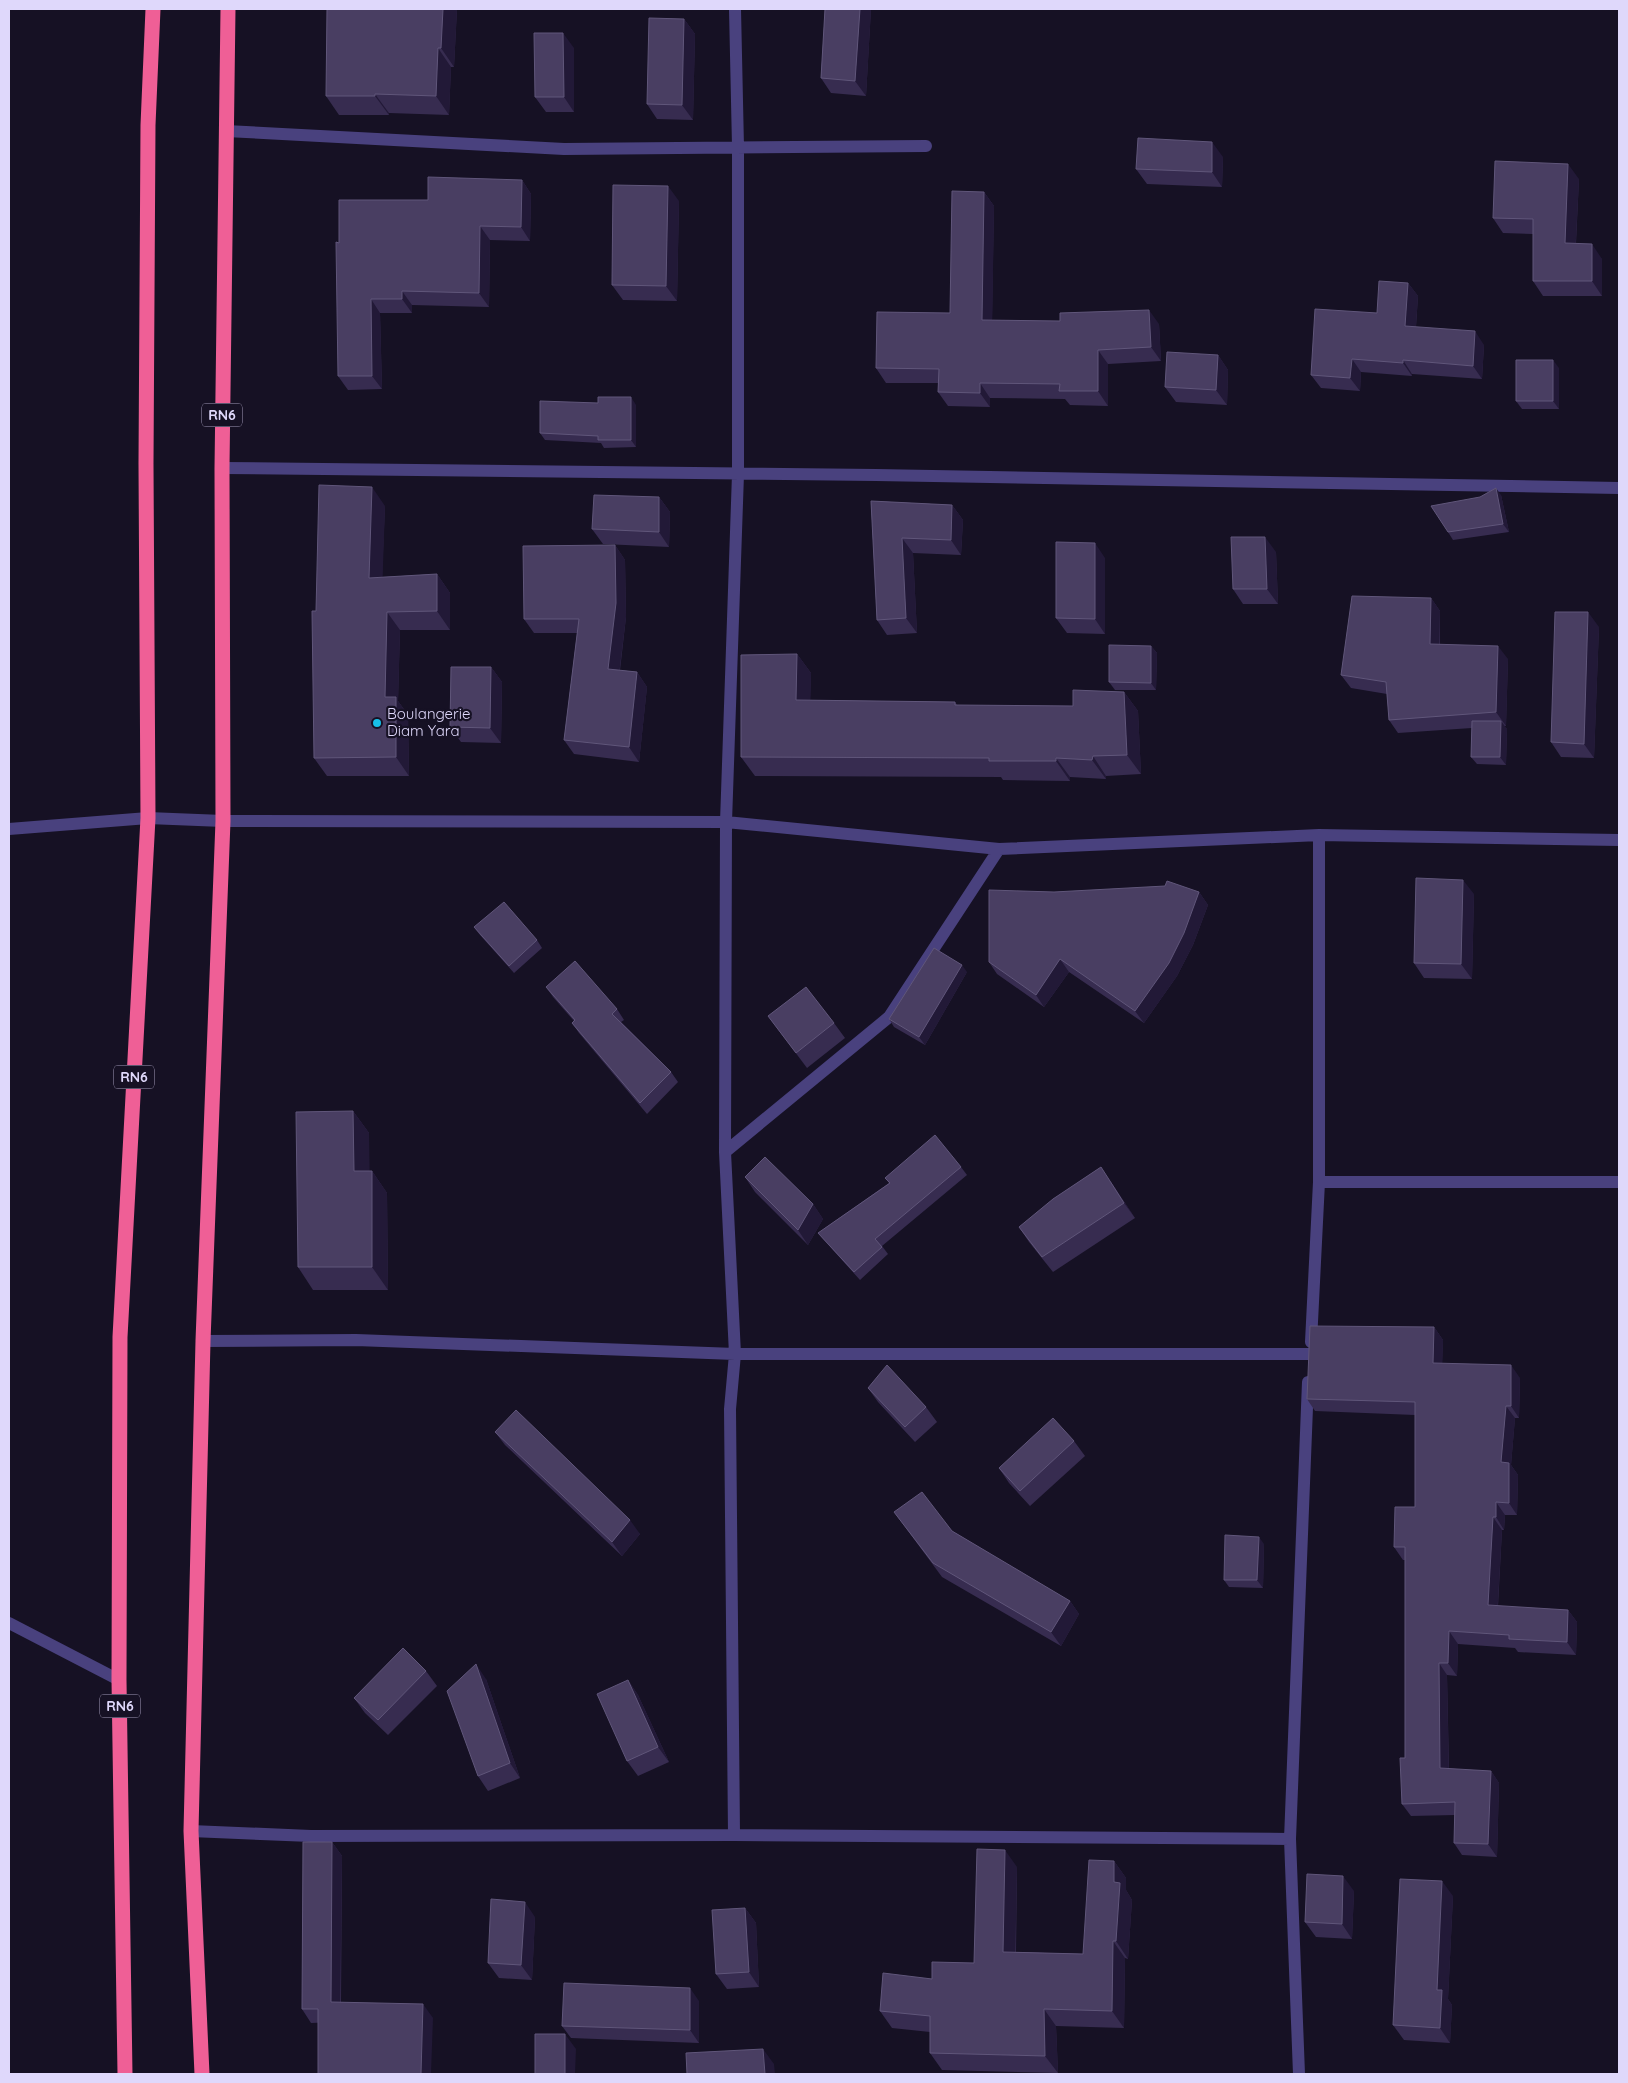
<svg xmlns="http://www.w3.org/2000/svg" width="1628" height="2083" viewBox="0 0 1628 2083" font-family="Quicksand,sans-serif">
<style>
.lines{fill:none;stroke-linecap:round;stroke-linejoin:round}
.minor{stroke:#49417e;stroke-width:12}
.highway{stroke:#ef5f96;stroke-width:15}
.wall{fill:#372c50}
.shaded-wall{fill:#221937}
.building{fill:#493e62;stroke:#60567a}
.poi-dot{fill:#17c0e8;stroke:#161124;stroke-width:2}
.labels{text-anchor:middle;stroke-width:4.5;stroke-linejoin:round;paint-order:stroke}
.shield{fill:#161124;stroke:#a39cba;stroke-width:1}
.shield-label{font-size:14px;font-weight:bold;fill:#dfd8fb}
.poi-label{font-size:15px;fill:#dfd8fb;stroke:#161124;text-anchor:start}
</style>
<rect width="100%" height="100%" fill="#161124"/>
<g class="lines">
<path class="minor" d="M226,131L564,149L926,146
M222,468L876,475L1619,488
M9,829L148,818L223,821L726,822L999,849L1319,835L1619,840
M725,1152L889,1017L999,849
M1319,1182H1619
M203,1341L356,1340L735,1354H1310
M1311,1342L1319,1182V835
M9,1623L119,1680
M191,1831L311,1836L734,1835L1290,1839
M734,1835L730,1409L735,1354L725,1152L726,822L738,474V147L735,9
M1299,2074L1290,1839L1308,1382"/>
<path class="highway" d="M125,2074L119,1680L120,1337L148,818L146,464L148,125L153,9
M202,2074L191,1831L203,1341L223,821L222,468L228,9"/>
</g>
<path class="wall" d="M457,9L454,67H451L449,115L389,113V115H339L326,96Z
M825,9H871L866,96L831,93L821,78Z
M684,19L695,34L693,120L657,119L647,104Z
M574,48V112H546L535,97Z
M1223,157L1222,187L1147,184L1136,169Z
M1579,179L1576,243L1602,259V296H1543L1533,281V234L1503,233L1493,218Z
M522,180L531,194L530,241L490,240L489,307L412,305V313H380L382,389L348,390L338,376L339,243L428,200Z
M984,192L994,206L992,320L1159,324L1161,361L1108,364V406L1070,405L1065,399L990,398V407L948,406L938,392V383H886L876,368L950,313Z
M679,201L677,301L623,300L612,285Z
M1408,283L1418,296L1416,327L1484,345L1482,379L1412,374V376L1361,372L1360,391L1321,388L1311,375L1377,313Z
M1218,355L1228,370L1227,405L1176,402L1165,387Z
M1559,368V409H1522L1516,401Z
M636,405V447L604,448L601,443L545,440L540,433Z
M1501,495L1509,532L1453,540L1448,532Z
M659,497L670,512L669,547L603,544L592,529Z
M871,501L952,505L963,520L961,555L913,553L917,633L887,635L877,620Z
M385,506L382,577L437,574L450,593V630H400L398,701L408,715L409,776H327L314,758L316,611Z
M615,545L625,560L626,617L620,670L637,672L647,687L639,762L574,754L564,740L577,633H534L524,619Z
M1276,552L1278,604H1243L1233,589Z
M1105,558V634L1067,633L1056,618Z
M1431,598L1440,611V644L1508,659L1506,726H1504L1507,729L1506,765L1477,764L1471,757L1472,728L1398,733L1389,720L1387,694L1351,688L1341,675Z
M1599,627L1594,758L1561,757L1551,742Z
M1151,646L1157,653L1156,690H1115L1109,682Z
M797,654L811,673L810,700L955,702L957,705L1073,706L1124,692L1138,711L1141,774L1106,776V779L1070,777V781L1003,780L1001,777L755,776L741,757Z
M491,667L502,682L501,743L461,742L450,727Z
M1054,892H1199L1208,905L1193,945L1177,976L1144,1023L1069,972L1044,1007L997,974L989,962Z
M1474,894L1472,979L1424,978L1414,963Z
M474,927L537,940L542,948L514,973L480,935Z
M967,972L925,1045L894,1027L889,1019Z
M546,987L617,1009L624,1020L621,1022L671,1072L678,1082L647,1114L579,1033L572,1023L574,1021L553,997Z
M768,1016L834,1023L845,1038L807,1068Z
M353,1111L369,1133V1171H372L387,1193L388,1290H313L298,1267Z
M961,1167L967,1175L882,1246L888,1254L860,1280L824,1240L818,1233L889,1183L885,1178Z
M745,1177L813,1204L823,1219L808,1245L755,1192Z
M1111,1182L1135,1218L1053,1272L1029,1242L1019,1227Z
M1434,1327L1443,1340L1442,1364L1520,1378L1519,1418H1515L1511,1465L1518,1475L1517,1515H1505L1504,1530H1502L1498,1606L1568,1610L1577,1622L1576,1655L1518,1652L1515,1648L1458,1644L1457,1676L1447,1675L1449,1769L1491,1771L1499,1783L1497,1857L1462,1855L1454,1843L1455,1815L1411,1816L1402,1804L1405,1758V1560H1403L1394,1547L1415,1507V1415L1315,1411L1307,1399Z
M868,1388L926,1407L937,1422L915,1442L878,1402Z
M495,1432L640,1534L622,1556L505,1445Z
M1074,1441L1085,1456L1030,1506L1009,1483L999,1468Z
M894,1512L952,1531L1070,1601L1079,1614L1061,1646L942,1577Z
M1264,1544L1263,1588L1229,1587L1224,1580Z
M426,1671L437,1686L388,1735L365,1713L354,1698Z
M486,1679L520,1778L488,1791L478,1776Z
M628,1680L638,1695L669,1762L638,1776L627,1761Z
M332,1842L342,1856L341,2002L433,2018L311,2023L302,2009Z
M1114,1861L1126,1878V1890L1132,1900L1128,1959L1125,1958L1124,2028L1056,2026L1058,2073L942,2070L930,2053V2032L892,2028L880,2011L932,1979L974,1963L1017,1867L1016,1952L1083,1954Z
M1354,1891L1352,1939L1316,1937L1305,1922Z
M1453,1896L1448,1999L1452,2005L1450,2043L1404,2040L1393,2025Z
M745,1908L756,1923L759,1987L727,1989L716,1974Z
M535,1917L532,1980L499,1978L488,1963Z
M699,2001V2043L571,2038L562,2026Z"/>
<path class="shaded-wall" d="M443,9H457L454,67L441,48Z
M860,9H871L866,96L855,81Z
M684,19L695,34L693,120L682,105Z
M563,33L574,48V112L564,97Z
M438,48L451,67L449,115L436,96Z
M375,94L389,113V115L375,96Z
M1212,142L1223,157L1222,187L1212,172Z
M1568,164L1579,179L1575,258L1565,243Z
M522,180L531,194L530,241L521,227Z
M668,186L679,201L677,301L666,286Z
M984,192L994,206L992,334L982,320Z
M480,226L490,240L489,307L479,293Z
M1592,244L1602,259V296L1592,281Z
M1408,283L1418,296L1415,339L1405,326Z
M402,291L412,305V313L402,299Z
M371,299L380,313L382,389L372,376Z
M1149,310L1159,324L1161,361L1151,347Z
M1475,331L1484,345L1482,379L1473,366Z
M1098,350L1108,364V406L1098,391Z
M1218,355L1228,370L1227,405L1216,390Z
M1352,359L1361,372L1360,391L1350,378Z
M1403,360L1412,374V376L1403,363Z
M1553,360L1559,368V409L1553,401Z
M980,383L990,398V407L980,393Z
M631,397L636,405V447L631,440Z
M372,487L385,506L382,596L369,578Z
M1496,488L1501,495L1509,532L1503,524Z
M659,497L670,512L669,547L659,532Z
M952,505L963,520L961,555L951,540Z
M1265,537L1276,552L1278,604L1267,589Z
M902,538L913,553L917,633L906,618Z
M1095,543L1105,558V634L1095,619Z
M615,545L625,560L626,617L618,683L608,669Z
M437,574L450,593V630L437,611Z
M1431,598L1440,611L1439,657L1430,644Z
M387,612L400,630L398,701L408,715L409,776L396,757L385,697Z
M1588,612L1599,627L1594,758L1584,744Z
M1151,646L1157,653L1156,690L1151,683Z
M1498,646L1508,659L1506,726L1496,712Z
M797,654L811,673L810,719L796,700Z
M491,667L502,682L501,743L490,728Z
M637,672L647,687L639,762L629,747Z
M1124,692L1138,711L1141,774L1127,755Z
M1501,721L1507,729L1506,765L1500,757Z
M1093,756L1106,776V779L1092,760Z
M1056,758L1070,777V781L1056,761Z
M1463,880L1474,894L1472,979L1461,964Z
M1199,892L1208,905L1193,945L1177,976L1144,1023L1135,1011Z
M1060,959L1069,972L1044,1007L1036,995Z
M962,965L967,972L925,1045L919,1037Z
M353,1111L369,1133L370,1193L354,1171Z
M1101,1167L1135,1218L1124,1203Z
M372,1171L387,1193L388,1290L372,1267Z
M813,1204L823,1219L808,1245L798,1230Z
M1434,1327L1443,1340L1442,1376L1433,1363Z
M1511,1365L1520,1378L1519,1418L1511,1406Z
M1506,1406L1515,1418L1511,1465L1518,1475L1517,1515L1509,1503L1501,1462Z
M1496,1502L1505,1515L1504,1530L1496,1517Z
M1493,1517L1502,1530L1497,1618L1488,1605Z
M630,1520L640,1534L622,1556L612,1542Z
M1259,1537L1264,1544L1263,1588L1257,1580Z
M1070,1601L1079,1614L1061,1646L1051,1632Z
M1568,1610L1577,1622L1576,1655L1567,1642Z
M1449,1631L1458,1644L1457,1676L1448,1663Z
M1439,1663L1447,1675L1449,1781L1440,1768Z
M476,1664L486,1679L520,1778L510,1763Z
M628,1680L638,1695L669,1762L658,1747Z
M1491,1771L1499,1783L1497,1857L1488,1844Z
M332,1842L342,1856L340,2016L331,2002Z
M1005,1850L1017,1867L1015,1969L1003,1952Z
M1114,1861L1126,1878V1890L1132,1900L1128,1959L1116,1941L1114,1882Z
M1343,1876L1354,1891L1352,1939L1342,1924Z
M1442,1881L1453,1896L1448,1999L1452,2005L1450,2043L1440,2028L1437,1990Z
M525,1902L535,1917L532,1980L521,1965Z
M745,1908L756,1923L759,1987L749,1972Z
M1113,1941L1125,1958L1124,2028L1112,2011Z
M690,1988L699,2001V2043L690,2030Z
M423,2004L433,2018L431,2074H421Z
M1044,2009L1056,2026L1058,2073L1045,2056Z
M565,2034L576,2049L575,2074H565Z
M763,2049L774,2064L775,2074H765Z"/>
<path class="building" d="M327,9H443L441,48H438L436,96L375,94V96H326Z
M825,9H860L855,81L821,78Z
M649,18L684,19L682,105L647,104Z
M534,33H563L564,97H535Z
M1138,138L1212,142V172L1136,169Z
M1495,161L1568,164L1565,243L1592,244V281H1533V219L1493,218Z
M428,177L522,180L521,227L480,226L479,293L402,291V299H371L372,376H338L336,242L339,243V200H428Z
M613,185L668,186L666,286L612,285Z
M952,191L984,192L982,320L1060,321V313L1149,310L1151,347L1098,350V391H1059L1060,384L980,383V393L938,392L939,369L876,368L877,312L950,313Z
M1379,281L1408,283L1405,326L1475,331L1473,366L1403,360V363L1352,359L1350,378L1311,375L1315,309L1377,313Z
M1167,352L1218,355L1216,390L1165,387Z
M1516,360H1553V401H1516Z
M598,397H631V440H598V436L540,433V401L598,403Z
M319,485L372,487L369,578L437,574V611L387,612L385,697H396V757L314,758L312,611H316Z
M1496,488L1503,524L1448,532L1431,506L1480,497Z
M594,495L659,497V532L592,529Z
M871,501L952,505L951,540L902,538L906,618L877,620Z
M1231,537H1265L1267,589H1233Z
M1056,542L1095,543V619L1056,618Z
M615,545L616,603L608,669L637,672L629,747L564,740L579,619H524L523,546Z
M1352,596L1431,598L1430,644L1498,646L1496,712L1389,720L1386,682L1341,675Z
M1555,612H1588L1584,744L1551,742Z
M1109,645L1151,646V683L1109,682Z
M797,654L796,700L955,702V705L1073,706V690L1124,692L1127,755L1093,756L1092,760L1056,758V761H989V758L741,757V655Z
M451,667H491L490,728L450,727Z
M1472,721H1501L1500,757H1471Z
M1416,878L1463,880L1461,964L1414,963Z
M1167,881L1199,892L1184,933L1169,963L1135,1011L1060,959L1036,995L989,962V890L1054,892L1165,886Z
M504,902L537,940L509,966L474,927Z
M934,948L962,965L919,1037L889,1019Z
M575,961L617,1009L612,1014L671,1072L640,1103L572,1023L575,1020L546,987Z
M806,987L834,1023L796,1053L768,1016Z
M353,1111L354,1171H372V1267H298L296,1112Z
M935,1135L961,1167L875,1239L882,1247L854,1272L818,1233L890,1183L885,1178Z
M765,1157L813,1204L798,1230L745,1177Z
M1101,1167L1124,1203L1042,1257L1019,1227L1053,1199Z
M1310,1326L1434,1327L1433,1363L1511,1365V1406H1506L1501,1462L1509,1463V1503L1496,1502V1517H1493L1488,1605L1568,1610L1567,1642L1509,1639V1635L1449,1631L1448,1663H1439L1440,1768L1491,1771L1488,1844L1454,1843L1455,1802L1402,1804L1400,1758H1405V1547H1394L1395,1507H1415V1402L1307,1399Z
M887,1365L926,1407L905,1427L868,1388Z
M516,1410L630,1520L612,1542L495,1432Z
M1053,1418L1074,1441L1020,1491L999,1468Z
M922,1492L952,1531L1070,1601L1051,1632L933,1563L894,1512Z
M1225,1535L1259,1537L1257,1580H1224Z
M403,1648L426,1671L378,1720L354,1698Z
M476,1664L510,1763L478,1776L447,1691Z
M628,1680L658,1747L627,1761L597,1694Z
M303,1842H332L331,2002L423,2004L421,2074H318V2009H302Z
M977,1849L1005,1850L1003,1952L1083,1954L1089,1860L1114,1861V1882L1120,1883L1116,1941H1113L1112,2011L1044,2009L1045,2056L930,2053V2016L880,2011L883,1973L932,1979V1962L974,1963Z
M1307,1874L1343,1876L1342,1924L1305,1922Z
M1400,1879L1442,1881L1437,1990H1442L1440,2028L1393,2025Z
M491,1899L525,1902L521,1965L488,1963Z
M745,1908L749,1972L716,1974L712,1910Z
M564,1983L690,1988V2030L562,2026Z
M535,2034H565V2074H535Z
M763,2049L765,2074H687L686,2053Z"/>
<circle class="poi-dot" cx="377" cy="723" r="5"/>
<g class="labels">
<g class="shield">
<rect x="202" y="403.5" width="40" height="23" rx="4"/>
<rect x="114" y="1065.5" width="40" height="23" rx="4"/>
<rect x="100" y="1694.5" width="40" height="23" rx="4"/>
</g>
<g class="shield-label">
<text x="222" y="420">RN6</text>
<text x="134" y="1082">RN6</text>
<text x="120" y="1711">RN6</text>
</g>
<g class="poi-label">
<text x="387" y="719">Boulangerie<tspan x="387" dy="17">Diam Yara</tspan></text>
</g>
</g>
<rect width="1628" height="2083" fill="none" stroke="#dfd8fb" stroke-width="20"/>
</svg>
